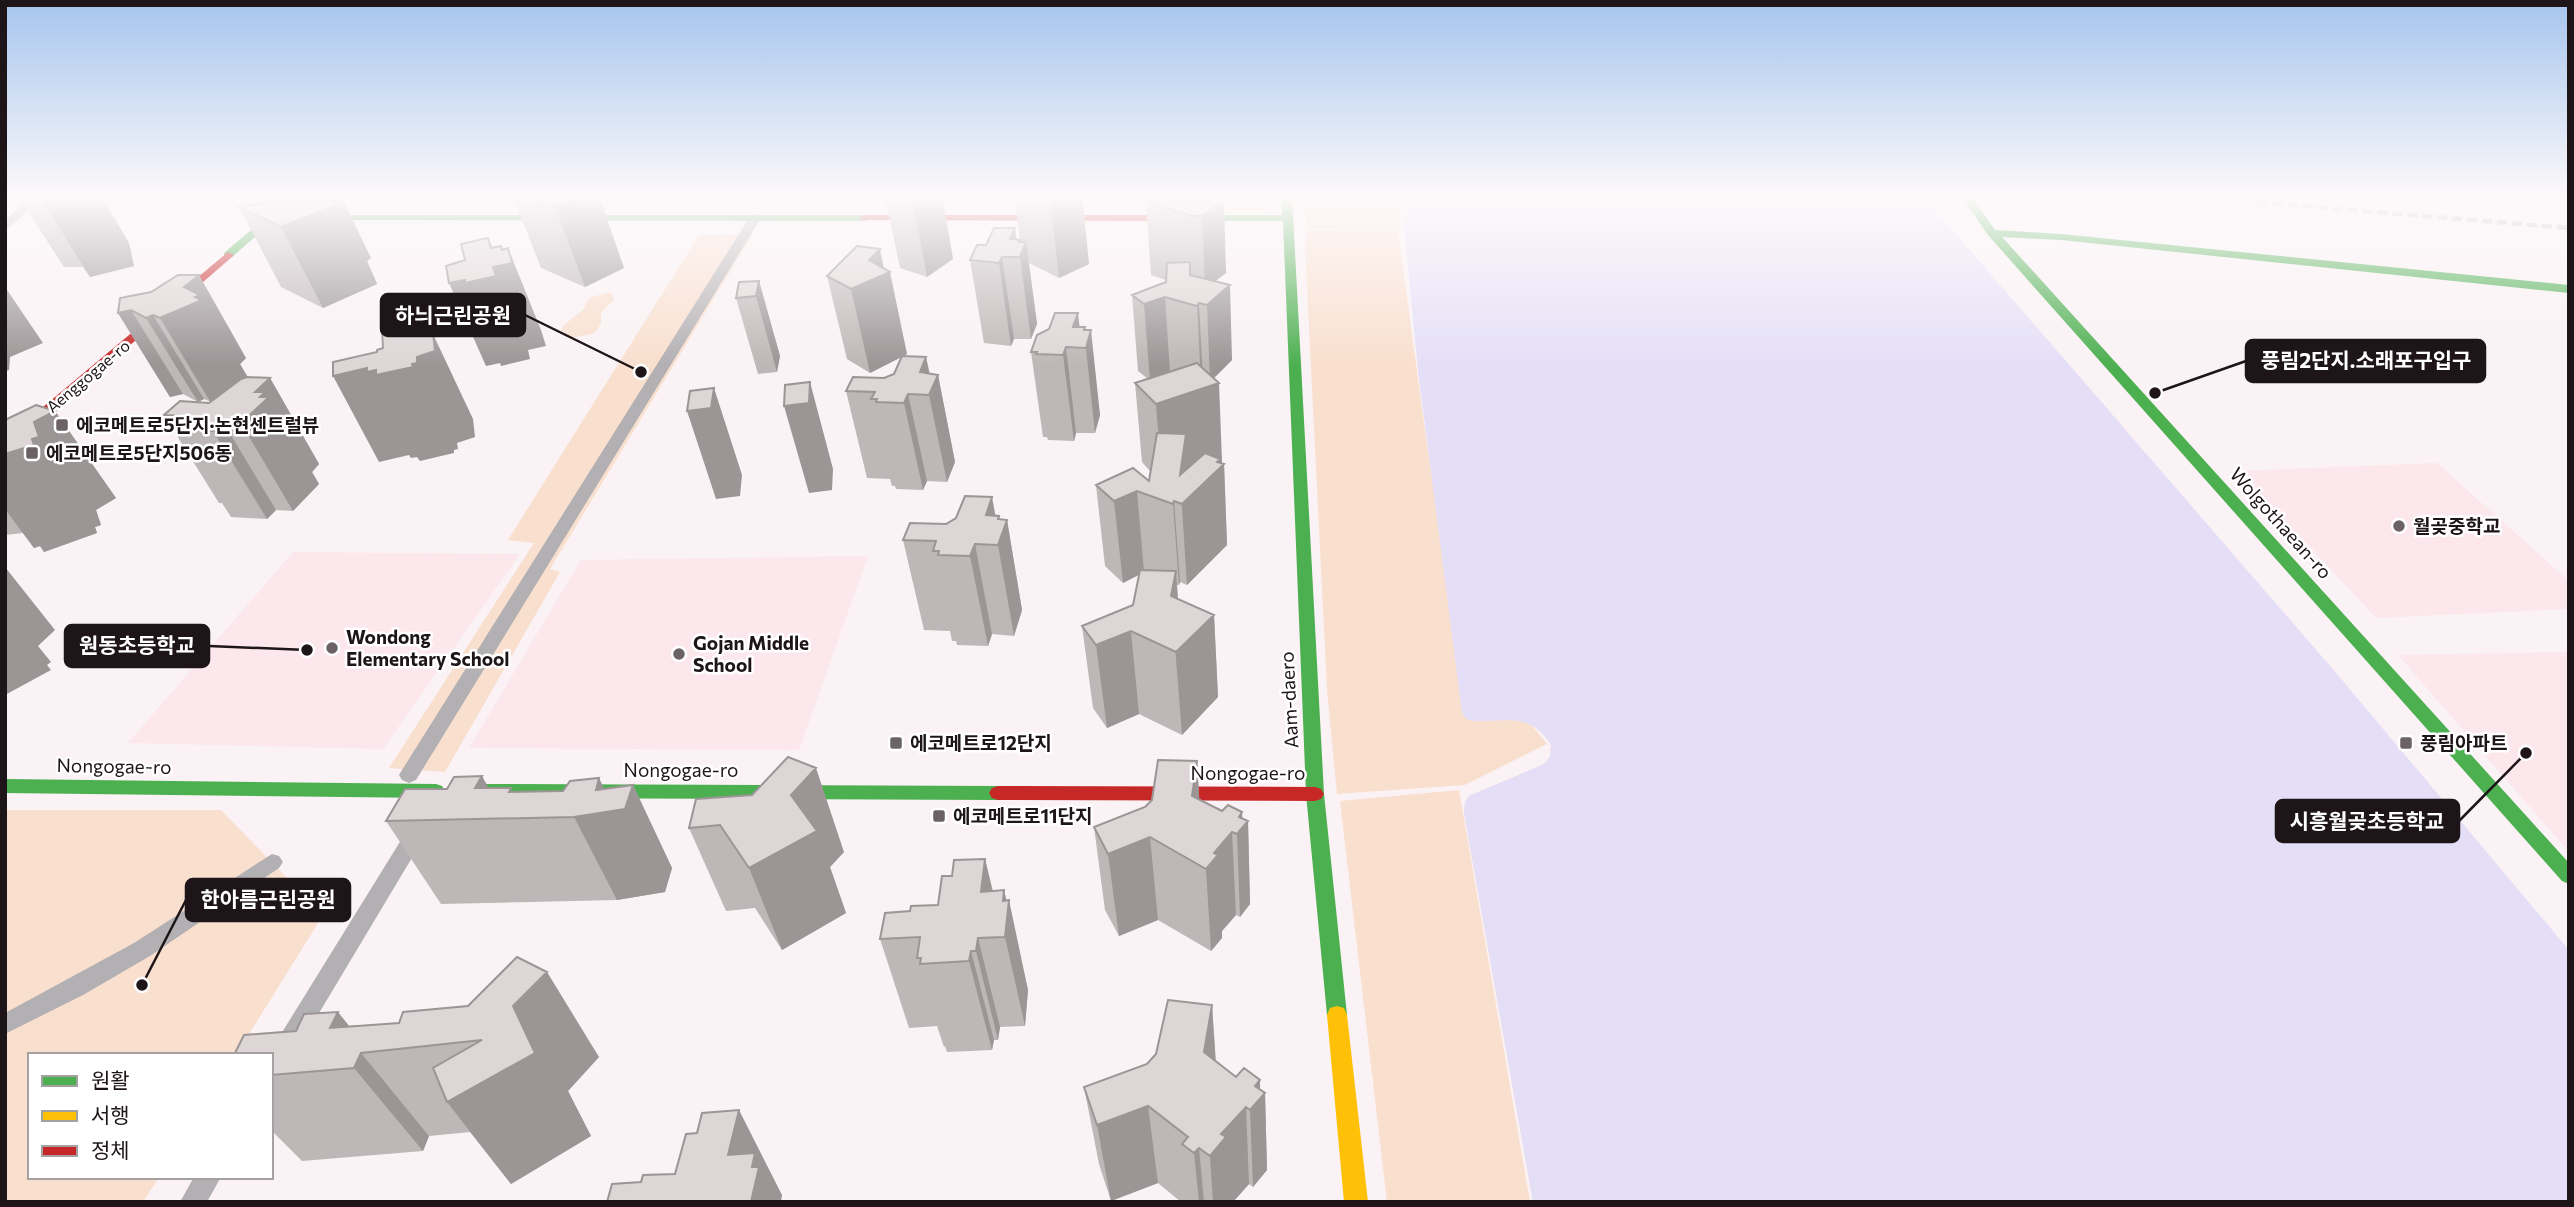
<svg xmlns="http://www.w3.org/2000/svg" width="2574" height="1207" viewBox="0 0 2574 1207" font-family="Commissioner,'Noto Sans KR',sans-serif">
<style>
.built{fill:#fce7ed}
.green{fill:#f9dfce}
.water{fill:#e4dff7}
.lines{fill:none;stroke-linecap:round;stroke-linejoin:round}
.street{fill:#b3b0b3;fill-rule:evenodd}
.fast{fill:#4caf50;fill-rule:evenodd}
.slow{fill:#ffc107;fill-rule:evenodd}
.jam{fill:#c62828;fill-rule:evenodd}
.rail{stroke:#b6b1b3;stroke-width:4.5;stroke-dasharray:10 5;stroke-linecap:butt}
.wall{fill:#beb7b8}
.shaded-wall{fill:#9b9596}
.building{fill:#ddd5d6;stroke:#9b9596;stroke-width:2}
.poi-dot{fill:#6a6265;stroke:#fff;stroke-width:2.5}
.labels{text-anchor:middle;stroke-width:5;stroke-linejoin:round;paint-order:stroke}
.far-street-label{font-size:16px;fill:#1d1518;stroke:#fff}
.poi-label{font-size:19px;font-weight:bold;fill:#1d1518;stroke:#fff;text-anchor:start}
.street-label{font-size:19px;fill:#1d1518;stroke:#fff}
.leader{fill:none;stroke:#1d1518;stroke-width:2.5}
.callout-dot{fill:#1d1518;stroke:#fff;stroke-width:2.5}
.callout{fill:#1d1518;stroke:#1d1518;stroke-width:2.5}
.callout-label{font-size:21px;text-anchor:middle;font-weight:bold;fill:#fff}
</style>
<rect width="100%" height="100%" fill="#faf2f4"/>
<path class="built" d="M2437,463L2569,581V609L2376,618L2239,471Z
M293,552L520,554L383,749L128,743Z
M868,556L799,750L469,748L581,560Z
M2569,652V852L2398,655Z"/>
<path class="green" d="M716,196H806L800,207L714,206Z
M1155,196H1271L1268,211H1152Z
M1306,196H1397L1400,230L1306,228Z
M1398,196H1489L1647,767L1533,1202L1464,813L1465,803L1469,796L1544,764L1550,757L1551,745L1538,727L1530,723L1547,744L1465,785L1337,794L1327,690L1305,246L1307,230L1398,231L1430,467L1402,206Z
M753,234L550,569L560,572L445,772L389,768L534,543L508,540L699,235Z
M606,293H612L614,300L601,312V323L595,333L578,337H566L561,330L564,325L584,309L589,298Z
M1459,790L1530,1202H1387L1340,801Z
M5,810H221L323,915L236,1055H30V1177H159L143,1202H5Z"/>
<path class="water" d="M1398,196H1923L2337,674L2569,950V1202H1533L1464,813L1465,803L1469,796L1544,764L1550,757L1551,745C1530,712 1509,722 1474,721L1466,719L1462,713L1418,371L1402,206Z"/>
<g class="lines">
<path class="street" d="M32,196H45L5,231V220Z
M755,214L761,218L416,780L409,783L402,780L399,775L402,770L749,218Z
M418,822L425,824L428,830L425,836L279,1080L271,1083V1055H268L411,824Z
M272,854L279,856L283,862L279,868L150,956L83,995L5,1034V1013L134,943Z
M194,1177H221L207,1202H180Z"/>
<path class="fast" d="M291,196H302L232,257H224V253Z
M1282,196H1292L1324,794L1347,1015L1344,1022L1337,1024L1330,1022L1327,1015L1306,794L1283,221H1179L1173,218L1179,215H1282Z
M1961,196H1971L1995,230L2061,234L2569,285V293L2061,240L2002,237L2569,863V884L2562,881L2019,270L1988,235Z
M316,215H865L871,218L865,221L320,220L314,217Z
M5,779L436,784L442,786L445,791L442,796L436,798L5,793Z
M479,784L998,786L1004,788L1007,793L1004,798L998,800L479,798L473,796L470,791L473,786Z"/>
<path class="slow" d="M1337,1006L1344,1008L1347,1015L1368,1202H1344L1327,1015L1330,1008Z"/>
<path class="jam" d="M865,215H1179L1185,218L1179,221L861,220L859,218Z
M228,252L234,255L232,257L10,449L5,450V439Z
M998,786L1315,787L1321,789L1324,794L1321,799L1315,801L998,800L992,798L989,793L992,788Z"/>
<path class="rail" d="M2183,196L2569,228"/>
</g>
<path class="wall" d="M18,196H101L129,243L134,266L90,277L83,267H64Z
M513,196H599L624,268L585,287L541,268Z
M885,196H942L953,259L927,277L900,268Z
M1014,196H1082L1089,264L1059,278L1029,263L1037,324L1031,339H1014L1011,346L984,343L970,260L986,245L1020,240Z
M1206,196L1226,273L1215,281L1232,360L1214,378L1222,462H1220L1224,464L1227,545L1187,585L1180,582L1179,585H1177L1178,599L1214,615L1218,697L1182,735L1139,714L1107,728L1093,708L1082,626L1133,605L1139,575L1123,583L1105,566L1096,485L1149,481L1150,471L1142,462L1135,383L1148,379L1138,371L1132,295L1166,282V280L1151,275L1146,202Z
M239,207L371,258L367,261L377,284L323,308L281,287Z
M884,268L907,354L903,356L926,357L930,374L938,375L955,462L947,482L927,481L923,490L896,489L895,486H892L890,479L867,478L846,391L884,378L894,374L902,357L870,373L847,359L827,276Z
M759,281L780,356L777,372L758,374L736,298Z
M120,298L246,358L240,364L248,377L270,378L319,464L312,472L319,484L293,511L276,510L267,519L231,517L222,503H219L164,415L211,402L204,399L198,402L183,394L170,397L118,313Z
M1079,327H1085L1100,415L1095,433H1076L1074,441L1048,440L1047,437H1043L1031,352Z
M55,411L116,498L96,510L101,525L95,527L97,533L44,552L40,546L34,548L23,533L5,535V420Z
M996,516H999V519L1007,520L1022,610L1014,636L992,634L988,646L957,645L956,641H952L950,631L924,630L903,540L946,524Z
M1197,761L1199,799L1222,811L1248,821L1250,904L1240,917L1236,915L1222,931V938L1211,951L1158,920L1119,936L1105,910L1094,827L1145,807Z
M633,785L672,868L665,892L617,900L441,904L386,821L447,789L489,788L513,791H563L604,789Z
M696,799L844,852L830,867L846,913L782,950L755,908L726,911L689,828Z
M985,859L993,891L1004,890L1028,990L1025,1026L1000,1027L998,1040H994L992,1050L947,1052L945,1046L944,1047L937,1026L909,1028L880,939L910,911L938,905Z
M1212,1005L1216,1062L1236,1077L1265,1093L1267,1170L1253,1187L1249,1184L1233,1202H1181L1158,1183L1111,1201L1099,1164L1084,1087L1147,1064Z
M399,1023L599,1057L568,1091L591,1136L511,1184L470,1132L429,1136L423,1151L302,1161L271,1130V1055L349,1026Z"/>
<path class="shaded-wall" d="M47,196H101L129,243L134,266L90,277L40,197Z
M316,196H341L371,258L367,261L377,284L323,308L281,227Z
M575,196H599L624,268L585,287L555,207Z
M915,196H942L953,259L927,277L912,197Z
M1057,196H1082L1089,264L1059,278L1050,199Z
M1224,200L1226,273L1205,289L1202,216Z
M1015,228L1019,257L1010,239Z
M488,238L500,266L508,264V248L541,330L546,346L528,350L530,359L501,366L500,363L486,366L449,283L493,267L491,248Z
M1020,240L1022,253L1026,242L1037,324L1031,339L1020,257L1019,242Z
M880,249L885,274L890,272L907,354L870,373L851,289L869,260Z
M1002,257L1014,339L1011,346L999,263Z
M199,275L246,358L240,364L248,378L211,403L160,318L184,287Z
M759,281L780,356L777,372L756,296Z
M1230,285L1232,360L1210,382L1207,305Z
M5,287L43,343L10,357L9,370L5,371Z
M1165,297L1170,373L1150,381L1144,304Z
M1199,303L1203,380L1201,382L1197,306Z
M131,310L183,394L170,397L118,313Z
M1078,313L1082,348L1073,327Z
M153,315L204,399L198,402L146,318Z
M413,322L428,353L427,332L435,348L433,334L473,419L475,437L457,443L458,449L454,450V453L420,461L417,457L411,458L409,455L379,462L333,376L367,368L412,364L414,335Z
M1085,327L1087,345L1091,330L1100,415L1095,433L1084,330Z
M1066,347L1076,433L1074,441L1063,355Z
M926,357L932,388L938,375L955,462L947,482L929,395L920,372Z
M270,378L319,464L312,472L319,484L293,511L241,423L255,392Z
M810,382L833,469L832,490L809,493L784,406Z
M1219,383L1222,462H1220L1224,464L1227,545L1187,585L1180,477L1162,483L1156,404Z
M714,388L742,475L740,496L716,499L687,411Z
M908,394L927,481L923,490L904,403Z
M55,411L116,498L96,510L101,525L95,527L97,533L44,552L40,546L34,548L5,509V454L34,422Z
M223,422L276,510L267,519L213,431Z
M1137,491L1144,572L1123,583L1114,501Z
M992,497L1000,540L998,519L999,516L1002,534L1007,520L1022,610L1014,636L998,545L986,515Z
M1174,501L1180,582L1179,585L1173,504Z
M975,544L992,634L988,646L970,556Z
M5,567L55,630L38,646L51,662L47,665L51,670L5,695Z
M1176,571L1181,647L1214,615L1218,697L1182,735L1171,596Z
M1131,631L1139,714L1107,728L1096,645Z
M1197,761L1202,844L1192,796Z
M816,768L844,852L830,867L846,913L782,950L749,868L791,795Z
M482,776L506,819L475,788Z
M599,778L615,811L633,785L672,868L665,892L617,900L574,817L596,790Z
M1242,812L1243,827L1248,821L1250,904L1240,917L1237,834L1239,817Z
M1232,832L1236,915L1222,931V938L1211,951L1206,869L1214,853Z
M1150,837L1158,920L1119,936L1108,854Z
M985,859L1003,937L981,892Z
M1004,890L1008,908L1009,900L1028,990L1025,1026L1005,937L1003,901Z
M978,938L1000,1027L998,1040L976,951Z
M971,951L994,1040L992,1050L969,961Z
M547,972L599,1057L568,1091L591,1136L511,1184L447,1102L513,1006Z
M1212,1005L1217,1084L1204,1052Z
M338,1012L370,1052L361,1053L429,1136L423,1151L354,1068L330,1028Z
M1260,1080V1098L1265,1093L1267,1170L1253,1187L1250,1110L1255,1086Z
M1148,1106L1158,1183L1111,1201L1097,1125Z
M1246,1107L1249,1184L1233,1202H1213L1210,1156L1221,1134Z
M739,1110L782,1195L781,1202H751L728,1155Z
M1199,1148L1204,1202H1199L1194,1153Z"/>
<path class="building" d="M281,196H321L339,204L281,227L239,207L274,201Z
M527,196H581L555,207Z
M1043,196H1057L1050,199Z
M1167,196H1206L1224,200L1202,216H1192L1146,202Z
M994,228H1015L1010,239L1020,240L1019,242H1026L1020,257H1002L999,263L970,260L977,245H986Z
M488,238L491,248L501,246L502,250L508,248L512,263L493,267L496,276L465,283V280L449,283L446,266L465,260L461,244Z
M857,246L880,249L869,260L890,272L851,289L827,276Z
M1190,262V275L1230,285L1207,305L1199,303L1197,306L1165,297L1144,304L1132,295L1166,282L1167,263Z
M178,275H199L184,287L200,295L195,297L202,300L160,318L153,315L146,318L131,310L118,313L120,298L151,292Z
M759,281L756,296L736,298L739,282Z
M1055,313H1078L1073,327H1085L1084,330H1091L1086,348L1066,347L1063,355L1036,354L1037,352H1031L1037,335L1049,329Z
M413,322L414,335L427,332L428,335L433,334L435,351L417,357V363L412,364L413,367L376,375V370L367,372V368L333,376V362L377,352V350L383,348L382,329Z
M902,356L926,357L920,372L938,375L929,395L908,394L904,403L876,402L877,399H871L875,392L846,391L853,377L884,378L894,374Z
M1197,363L1219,383L1156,404L1135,383Z
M247,377L270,378L255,392H265L260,397H269L241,423L223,422L213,431L175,429L182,423H175L183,416L164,415L180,401L209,403L241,379Z
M810,382L809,403L784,406L785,385Z
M714,388L711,408L687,411L690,391Z
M36,405L55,411L34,422L39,437L32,439L34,445L5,454V420Z
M1157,433L1186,434L1180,475L1205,453L1220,459L1217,462L1224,464L1182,504L1174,501L1173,504L1137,491L1114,501L1096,485L1133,468L1149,481Z
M965,496L992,497L986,515L999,516L998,519L1007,520L998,545L975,544L970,556L938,555L939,551H933L936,541L903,540L910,523L946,524L956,518Z
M1140,570L1176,571L1171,596L1214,615L1176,652L1131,631L1096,645L1082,626L1133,605Z
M788,757L816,768L791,795L817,831L749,868L720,825L689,828L696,799L752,795Z
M1158,760L1197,761L1192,796L1222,811L1228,805L1242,812L1239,817L1248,821L1237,834L1232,832L1214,853L1218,855L1206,869L1150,837L1108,854L1094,827L1145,807L1152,800Z
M482,776L475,788H511L509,792L563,791L570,781L599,778L596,790L633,785L625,809L574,817L386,821L405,789H447L454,777Z
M985,859L981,892L1004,890L1003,901L1009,900L1005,937L978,938L976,951H971L969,961L920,964L921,958H917L920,937L880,939L885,913L910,911L911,906L938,905L942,876H952L954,860Z
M517,957L547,972L513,1006L535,1053L447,1102L433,1068L482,1040L361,1053L354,1068L271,1075V1055H234L244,1035L296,1031L304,1014L338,1012L330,1028L399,1023L403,1012L468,1006Z
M1168,1000L1212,1005L1204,1052L1236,1077L1244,1068L1260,1080L1255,1086L1265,1093L1250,1110L1246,1107L1221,1134L1226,1137L1210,1156L1199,1148L1194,1153L1182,1144L1188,1137L1148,1106L1097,1125L1084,1087L1147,1064L1156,1054Z
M739,1110L728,1155L755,1153L752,1167H759L751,1202H607L612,1184L641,1182L643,1175L675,1174L686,1134L697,1133L702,1113Z"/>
<linearGradient id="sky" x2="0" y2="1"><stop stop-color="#a6c5ee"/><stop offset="0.54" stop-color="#fdf9fa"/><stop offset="1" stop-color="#fdf9fa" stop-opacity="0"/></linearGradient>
<rect width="2574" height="365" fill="url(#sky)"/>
<g class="poi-dot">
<rect x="55" y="418" width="14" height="14" rx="3.5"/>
<rect x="25" y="446" width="14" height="14" rx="3.5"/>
<circle cx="2399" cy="526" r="7"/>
<circle cx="332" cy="648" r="7"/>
<circle cx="679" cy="654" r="7"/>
<rect x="889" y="736" width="14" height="14" rx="3.5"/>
<rect x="2399" y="736" width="14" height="14" rx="3.5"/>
<rect x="932" y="809" width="14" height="14" rx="3.5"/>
</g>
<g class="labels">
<g class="far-street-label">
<text transform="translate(88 376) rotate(-40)" y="6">Aenggogae-ro</text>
</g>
<g class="poi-label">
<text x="76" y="432">에코메트로5단지·논현센트럴뷰</text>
<text x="46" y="460">에코메트로5단지506동</text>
<text x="2413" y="533">월곶중학교</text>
<text x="346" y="644">Wondong<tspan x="346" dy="22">Elementary School</tspan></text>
<text x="693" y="650">Gojan Middle<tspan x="693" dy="22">School</tspan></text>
<text x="910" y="750">에코메트로12단지</text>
<text x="2420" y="750">풍림아파트</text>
<text x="953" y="823">에코메트로11단지</text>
</g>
<g class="street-label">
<text transform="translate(2281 523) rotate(48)" y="7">Wolgothaean-ro</text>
<text transform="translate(1289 700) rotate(-93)" y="7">Aam-daero</text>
<text transform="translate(114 766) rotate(1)" y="7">Nongogae-ro</text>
<text x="681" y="777">Nongogae-ro</text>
<text x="1248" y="780">Nongogae-ro</text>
</g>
</g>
<path class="leader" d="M641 372L525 315M2155 393L2246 361M307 650L209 646M2526 753L2459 821M142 985L186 900"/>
<g class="callout-dot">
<circle cx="641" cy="372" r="7"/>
<circle cx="2155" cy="393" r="7"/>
<circle cx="307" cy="650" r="7"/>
<circle cx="2526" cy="753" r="7"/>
<circle cx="142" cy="985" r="7"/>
</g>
<g class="callout">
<rect x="381" y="294" width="144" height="42" rx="7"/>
<rect x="2246" y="340" width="239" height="42" rx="7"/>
<rect x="65" y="625" width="144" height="42" rx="7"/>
<rect x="2276" y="800" width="183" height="42" rx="7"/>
<rect x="186" y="879" width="164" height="42" rx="7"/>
</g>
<g class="callout-label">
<text x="453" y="323">하늬근린공원</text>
<text x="2366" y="368">풍림2단지.소래포구입구</text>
<text x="137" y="653">원동초등학교</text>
<text x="2367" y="829">시흥월곶초등학교</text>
<text x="268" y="907">한아름근린공원</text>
</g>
<rect width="2574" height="1207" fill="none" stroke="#1d1518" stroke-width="14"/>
<rect x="28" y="1053" width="245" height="126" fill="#ffffff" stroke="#a5a1a3" stroke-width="2"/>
<rect x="42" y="1076" width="35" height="10" fill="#4caf50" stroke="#a5a1a3" stroke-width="2"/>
<text x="91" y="1088" font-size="21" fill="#1d1518">원활</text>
<rect x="42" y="1111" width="35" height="10" fill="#ffc107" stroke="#a5a1a3" stroke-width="2"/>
<text x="91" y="1123" font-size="21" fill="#1d1518">서행</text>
<rect x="42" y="1146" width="35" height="10" fill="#c62828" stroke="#a5a1a3" stroke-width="2"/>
<text x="91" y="1158" font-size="21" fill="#1d1518">정체</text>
</svg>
